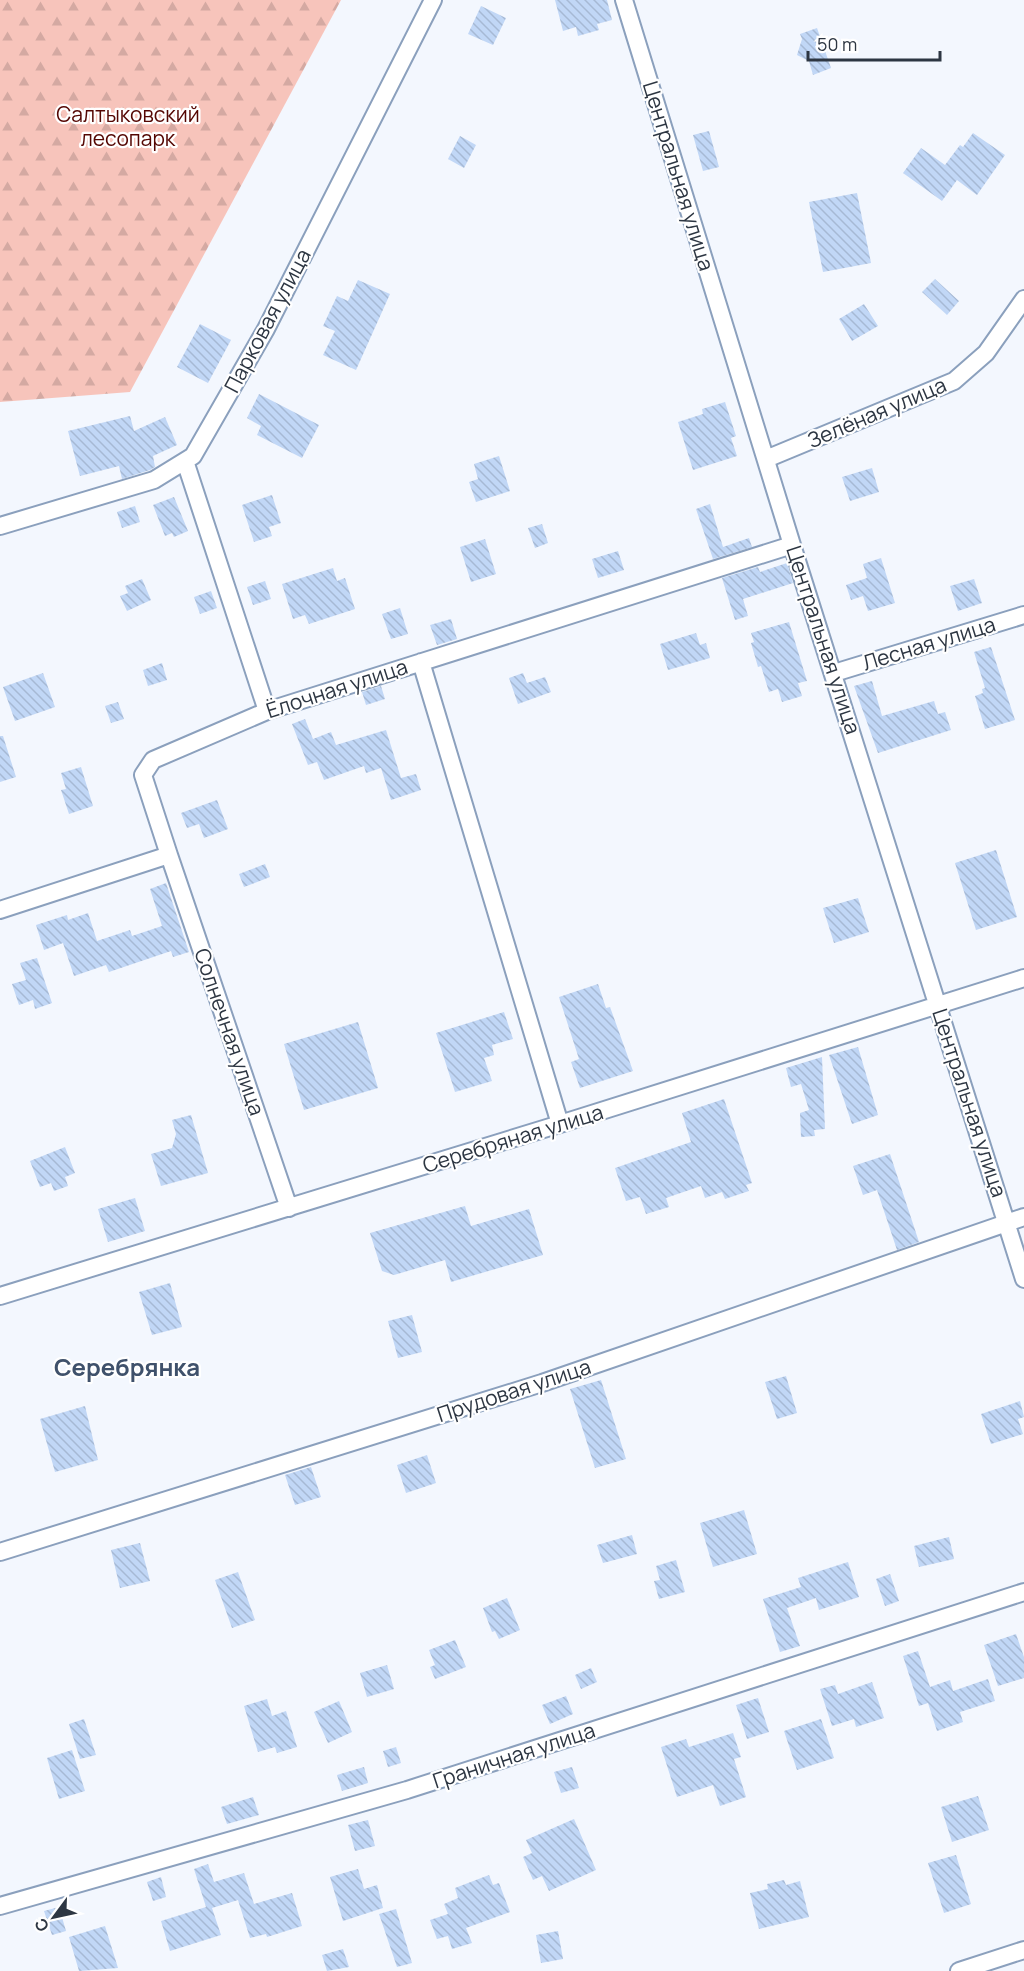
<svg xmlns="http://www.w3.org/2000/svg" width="1024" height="1971" viewBox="0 0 1024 1971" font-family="Manrope,sans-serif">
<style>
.forest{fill:url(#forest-firs)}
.building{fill:url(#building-back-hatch)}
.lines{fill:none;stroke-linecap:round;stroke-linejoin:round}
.minor-casing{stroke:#8ba0bd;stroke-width:20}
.minor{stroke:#fff;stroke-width:16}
.labels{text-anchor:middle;stroke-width:4.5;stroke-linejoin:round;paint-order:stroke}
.park-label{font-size:21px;fill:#540602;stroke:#fff}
.street-label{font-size:21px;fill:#2d3642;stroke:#fff}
.quarter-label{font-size:24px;font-weight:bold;fill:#3f516b;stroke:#fff}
</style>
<defs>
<pattern id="forest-firs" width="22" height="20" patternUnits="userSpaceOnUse" patternTransform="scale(1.5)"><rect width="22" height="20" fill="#f7c4bb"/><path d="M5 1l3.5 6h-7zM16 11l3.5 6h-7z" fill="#d4a9a2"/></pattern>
<pattern id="building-back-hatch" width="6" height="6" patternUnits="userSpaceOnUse" patternTransform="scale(1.5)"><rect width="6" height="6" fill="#c1d7f6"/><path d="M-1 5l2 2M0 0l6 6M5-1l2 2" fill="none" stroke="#a6b9d4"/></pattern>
</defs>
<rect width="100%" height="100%" fill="#f3f7fe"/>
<path class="forest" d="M0,0H341L130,392L0,402Z"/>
<path class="building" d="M555,0H607L612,20L597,24L599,30L578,36L576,27L563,31Z
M481,6L506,18L493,45L468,34Z
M817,28L831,68L813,75L809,61L797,55L802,39L800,34Z
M709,131L719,167L703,171L693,135Z
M973,133L1005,155L977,195L957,180L942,201L903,173L921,148L945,165L960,145L963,147Z
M460,136L476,145L464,168L448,159Z
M857,193L871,263L823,272L809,202Z
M935,279L959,301L947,315L922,292Z
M358,280L390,294L356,370L323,355L335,331L323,326L337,296L348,301Z
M864,304L878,326L852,341L839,319Z
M200,324L231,340L208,383L177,367Z
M259,394L319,425L302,458L257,435L261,426L247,418Z
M725,402L736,436L731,438L737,456L693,470L678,422L703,414L702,409Z
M130,416L134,431L165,417L177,445L153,456L155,467L150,470L122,479L119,466L80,476L68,431Z
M499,456L510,491L476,502L469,482L478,479L474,464Z
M872,468L879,492L850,501L842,477Z
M272,495L281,523L269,527L272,536L254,542L242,505Z
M174,497L188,531L174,537L172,533L165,536L153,505Z
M710,504L723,547L749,538L752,547L713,559L696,509Z
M135,506L140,522L122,528L117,512Z
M542,524L548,543L535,548L528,528Z
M485,539L496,574L471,582L460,547Z
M618,551L624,570L598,578L592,559Z
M881,558L895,603L868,611L863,596L851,600L846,585L867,578L863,564Z
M787,563L793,583L743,599L748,616L735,620L722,578L758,567L760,572Z
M333,568L337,581L345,578L355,609L309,624L305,615L293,619L282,584Z
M142,579L151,600L127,611L120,596L128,593L125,586Z
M974,579L982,603L958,611L950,586Z
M265,581L271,599L253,605L247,587Z
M211,591L217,608L200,614L194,597Z
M400,608L408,634L391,639L382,614Z
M451,619L457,639L437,645L430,625Z
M789,622L807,681L798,683L802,696L782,702L778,689L769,692L761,666L758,667L751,643L754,642L751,633Z
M696,633L700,645L706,643L710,658L668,670L660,644Z
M991,647L1015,720L985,729L975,696L983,693L982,689L985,688L974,652Z
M162,663L167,680L148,686L143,670Z
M43,673L55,707L15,721L3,687Z
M523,673L527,683L545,677L551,692L518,704L509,678Z
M872,681L882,716L934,701L938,714L945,712L951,730L878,753L854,686Z
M381,686L385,699L366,705L362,692Z
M118,702L124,719L111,723L105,706Z
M305,719L313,739L331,732L336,745L386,730L401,778L416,774L421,790L391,800L381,768L366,773L364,766L324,780L317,762L308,765L292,724Z
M0,736H3L16,777L0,782Z
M81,767L93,806L69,814L61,790L66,789L61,773Z
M217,800L228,829L204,838L199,824L187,828L181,813Z
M996,850L1017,917L976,930L955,863Z
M265,864L270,877L244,887L239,874Z
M166,883L189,952L173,957L171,951L109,972L106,965L74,976L63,943L44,950L36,925L67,915L68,920L88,913L97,941L130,930L132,936L162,926L150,889Z
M858,898L869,932L834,943L823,908Z
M37,958L52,1003L35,1009L33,1000L19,1005L12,984L26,980L20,963Z
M598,984L606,1008L610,1007L633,1071L580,1088L571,1062L579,1059L559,997Z
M504,1012L513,1039L492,1045L494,1055L484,1058L492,1081L455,1092L436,1033Z
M358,1022L378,1088L304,1110L284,1044Z
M858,1047L878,1115L852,1124L829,1055Z
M822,1057L825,1129L814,1130L815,1136L801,1137L800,1113L809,1110L801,1084L791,1087L786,1068Z
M724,1099L752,1183L746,1185L749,1191L725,1199L722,1192L705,1198L701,1186L666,1198L669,1207L646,1214L640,1197L626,1201L615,1168L691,1142L682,1113Z
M191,1115L208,1173L161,1186L151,1154L172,1148L176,1134L172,1120Z
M65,1147L75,1173L65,1177L68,1186L54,1191L51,1183L40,1187L30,1161Z
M890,1154L919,1242L897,1250L877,1190L863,1195L853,1166Z
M135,1198L145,1231L108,1242L98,1209Z
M465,1206L471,1226L529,1209L543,1255L451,1282L445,1260L394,1275L382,1271L370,1233Z
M170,1283L182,1327L152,1335L139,1292Z
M412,1315L422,1352L398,1358L388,1321Z
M786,1376L797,1413L777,1419L765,1382Z
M601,1380L626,1459L595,1468L570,1389Z
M1020,1401L1024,1417L1018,1419L1023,1434L991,1444L981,1414Z
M85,1406L98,1460L55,1472L40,1419Z
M427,1455L436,1483L406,1493L397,1465Z
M311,1467L321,1497L295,1505L285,1475Z
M744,1510L757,1554L713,1567L700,1523Z
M632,1535L637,1554L603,1563L597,1545Z
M949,1537L954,1559L919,1567L914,1546Z
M140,1543L150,1581L120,1588L111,1550Z
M676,1560L685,1592L659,1599L654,1581L660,1580L656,1566Z
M848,1562L859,1597L819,1610L816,1598L787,1608L800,1646L780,1652L763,1599L801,1587L798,1578Z
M238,1572L255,1620L232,1628L215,1580Z
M890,1574L899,1601L885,1606L876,1579Z
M507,1598L520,1630L499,1639L495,1631L492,1632L483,1608Z
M1016,1634L1024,1657V1678L998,1686L984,1645Z
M455,1640L466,1667L435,1679L430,1667L435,1665L429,1650Z
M918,1651L930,1687L950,1680L953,1691L988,1679L995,1701L960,1712L963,1722L937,1731L928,1703L919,1706L903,1656Z
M387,1665L394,1689L367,1697L360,1673Z
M591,1668L597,1682L581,1689L575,1675Z
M872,1682L884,1718L856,1727L854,1719L832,1726L820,1689L835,1685L838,1694Z
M566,1696L573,1714L550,1724L542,1705Z
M758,1698L769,1732L747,1739L736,1705Z
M267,1699L272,1716L286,1711L297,1747L277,1753L275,1747L258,1752L244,1706Z
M339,1701L352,1732L328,1743L314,1712Z
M84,1719L96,1755L80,1759L69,1724Z
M821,1719L834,1758L797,1770L784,1731Z
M733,1733L741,1757L734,1759L746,1797L720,1806L713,1785L677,1797L661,1747L686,1739L689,1747Z
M396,1747L401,1763L388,1767L383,1751Z
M72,1750L85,1791L59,1799L47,1758Z
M364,1767L368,1783L342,1791L337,1775Z
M572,1767L579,1788L561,1793L554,1772Z
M978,1796L989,1830L952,1842L941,1807Z
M253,1797L259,1815L227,1824L221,1807Z
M574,1819L596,1870L549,1891L542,1876L533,1880L523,1857L532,1853L526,1840Z
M368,1820L375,1846L355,1851L348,1825Z
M956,1855L971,1904L944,1913L928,1863Z
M208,1864L214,1882L244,1873L254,1904L292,1893L302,1926L267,1937L266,1934L250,1938L238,1900L212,1908L221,1935L170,1951L161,1921L206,1907L194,1869Z
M358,1869L364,1889L377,1885L383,1908L343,1921L330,1877Z
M489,1875L493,1885L499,1883L510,1912L466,1928L472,1943L452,1949L448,1936L437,1939L430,1920L448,1914L444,1904L458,1898L455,1888Z
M161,1877L166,1897L153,1901L147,1882Z
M784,1880L786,1885L800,1881L809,1917L759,1929L750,1893L768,1889L767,1884Z
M59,1907L66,1931L52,1935L44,1911Z
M396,1909L412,1963L397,1967L379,1914Z
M105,1926L118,1968L79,1971L69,1937Z
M558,1931L563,1959L541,1963L536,1935Z
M343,1949L349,1967L327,1971L322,1955Z"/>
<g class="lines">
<g class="minor-casing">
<path id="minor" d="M624,0L792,545L1024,1279
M766,459L954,381L986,353L1024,299
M185,461L267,711
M0,526L154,480L193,456L266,329L433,0
M421,662L560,1124
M834,673L1024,615
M169,855L289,1208
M0,910L169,855L143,775L153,760L267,711L792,545
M0,1296L560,1124L1024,978
M0,1552L542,1383L1024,1217
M0,1906L407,1790L1024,1592
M959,1971L1024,1950"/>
</g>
<use href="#minor" class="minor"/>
</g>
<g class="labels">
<g class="park-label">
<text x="128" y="122">Салтыковский<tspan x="128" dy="24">лесопарк</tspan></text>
</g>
<g class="street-label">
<text transform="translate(678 176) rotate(73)" y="7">Центральная улица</text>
<text transform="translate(268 321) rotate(-62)" y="7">Парковая улица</text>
<text transform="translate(877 413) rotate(-23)" y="7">Зелёная улица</text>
<text transform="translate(823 640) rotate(72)" y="7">Центральная улица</text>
<text transform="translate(929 644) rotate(-17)" y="7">Лесная улица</text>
<text transform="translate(337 689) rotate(-18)" y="7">Ёлочная улица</text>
<text transform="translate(229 1032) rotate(71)" y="7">Солнечная улица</text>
<text transform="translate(969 1103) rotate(72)" y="7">Центральная улица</text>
<text transform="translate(513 1139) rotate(-17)" y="7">Серебряная улица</text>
<text transform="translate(514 1391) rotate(-18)" y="7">Прудовая улица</text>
<text transform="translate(514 1756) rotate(-18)" y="7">Граничная улица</text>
</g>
<g class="quarter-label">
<text x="127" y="1376">Серебрянка</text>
</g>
</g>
<g transform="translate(54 1917) rotate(237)" stroke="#ffffff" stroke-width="4.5" paint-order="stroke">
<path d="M0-4.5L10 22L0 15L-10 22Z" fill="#2d3642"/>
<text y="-9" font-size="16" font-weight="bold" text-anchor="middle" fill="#2d3642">С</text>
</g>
<path d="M808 51v9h132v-9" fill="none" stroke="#2d3642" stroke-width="3"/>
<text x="817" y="51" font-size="18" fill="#2d3642" stroke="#ffffff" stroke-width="4.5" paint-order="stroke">50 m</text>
</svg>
